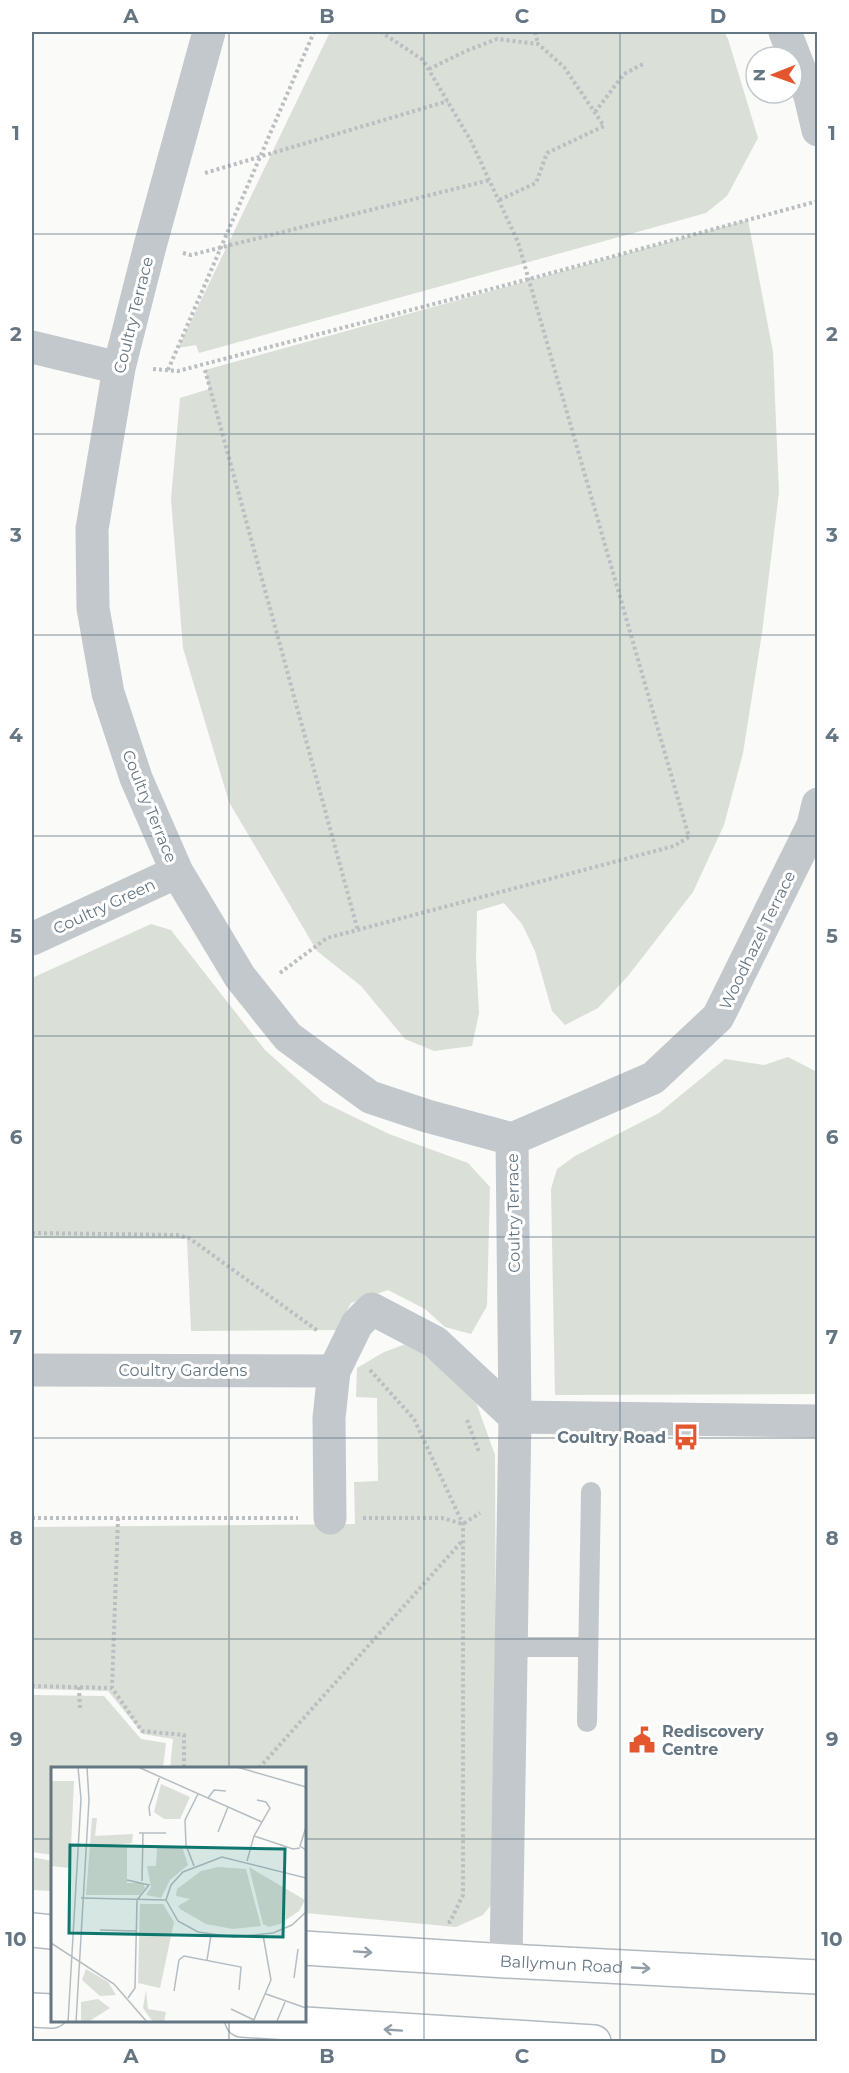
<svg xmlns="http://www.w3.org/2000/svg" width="849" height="2073" viewBox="0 0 849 2073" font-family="Montserrat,sans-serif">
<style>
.green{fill:#dadfd7}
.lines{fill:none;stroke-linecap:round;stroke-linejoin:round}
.secondary-casing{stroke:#b3babf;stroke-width:36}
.path{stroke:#bbbfc2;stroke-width:4;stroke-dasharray:3 3;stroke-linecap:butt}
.service{stroke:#c3c8cc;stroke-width:20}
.minor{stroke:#c3c8cc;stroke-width:33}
.secondary{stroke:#fff;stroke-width:33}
.oneway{stroke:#939fa8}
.grid{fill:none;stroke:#657683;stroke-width:1.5;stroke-opacity:0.55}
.labels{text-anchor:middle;stroke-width:6;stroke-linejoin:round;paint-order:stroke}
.street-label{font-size:16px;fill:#657683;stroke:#fff}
.poi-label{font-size:16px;font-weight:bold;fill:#657683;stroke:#fff;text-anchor:end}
.inset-road{fill:none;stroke:#b5bdc2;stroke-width:1.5}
.view{fill:#0f766e;fill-opacity:0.15;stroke:#0f766e;stroke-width:3}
.inset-edge{fill:none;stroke:#657683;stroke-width:3}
.neatline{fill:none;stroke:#657683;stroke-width:2}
.grid-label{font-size:20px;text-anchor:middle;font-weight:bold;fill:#657683}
</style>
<rect width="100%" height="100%" fill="#fafaf8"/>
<path class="green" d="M330,32H724L728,39L758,138L727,196L706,213L199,353L196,345L178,348Z
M748,220L773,352L779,492L762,633L743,753L724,825L693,892L628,976L598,1008L565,1025L552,1011L535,951L522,924L504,903L477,911L476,958L479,1013L472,1046L434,1051L405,1039L361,986L317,951L229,802L183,648L171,499L180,398L209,389L205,370Z
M151,924L171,930L265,1050L323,1102L389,1134L468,1163L490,1187L487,1306L471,1334L445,1327L425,1309L388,1290L351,1303L336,1330L191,1331L187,1239L32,1238V978Z
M788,1057L817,1072V1394L555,1395L551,1189L557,1169L575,1156L659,1113L725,1059L764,1065Z
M406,1344L419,1350L472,1391L495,1455L497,1897L483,1915L456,1927L305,1913L304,1768H170L173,1739L143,1734L108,1691L32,1689V1527L355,1524L354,1482L378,1481L377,1398L356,1397L357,1368L384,1352Z
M32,1695L104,1696L141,1739L166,1743L163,1768H52V1855L32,1852Z
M32,1857L52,1861V1891L32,1890Z"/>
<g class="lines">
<g class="secondary-casing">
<g id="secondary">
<path d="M32,1930L52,1932"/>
<path id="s1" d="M304,1948L506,1961L818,1977"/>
<path d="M32,2010L52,2011"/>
<path d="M242,2020L594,2042"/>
</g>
</g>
<path class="path" d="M535,32L538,44
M429,69L466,51L497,39L538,44L564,67L604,126L547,153L536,183L499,200
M595,112L624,74L643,64
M205,173L448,101
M183,253L191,255L490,180
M153,369L178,371L529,279L818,201
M168,370L314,32
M205,370L358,931
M280,973L327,938L674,846L689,837L518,242L471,141L423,60L381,32
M32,1233L177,1235L189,1238L318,1331
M370,1370L414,1419L463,1524V1895L450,1922H446
M467,1420L479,1452
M32,1518H298
M118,1518L112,1688L142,1731L184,1735V1768
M363,1518H442L463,1524L480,1513
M32,1686L112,1688
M79,1687L80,1710
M259,1768L463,1540"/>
<path class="service" d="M511,1647H588
M587,1722L591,1492"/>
<path class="minor" d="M209,32L150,246L119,368L92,529L93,608L108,693L136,778L177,872L240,977L288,1037L370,1097L427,1116L512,1139L515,1417L506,1961
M785,32L810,96L818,130
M32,347L119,368
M32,939L177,872
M512,1139L653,1078L718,1017L813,825L818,804
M32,1370L334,1371
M515,1417L818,1421
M330,1518L329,1418L334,1371L357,1324L372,1309L435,1342L515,1417"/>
<use href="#secondary" class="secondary"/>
</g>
<defs><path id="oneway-shaft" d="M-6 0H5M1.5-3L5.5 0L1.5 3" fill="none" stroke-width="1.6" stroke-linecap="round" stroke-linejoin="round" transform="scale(1.5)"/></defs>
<g class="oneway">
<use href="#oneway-shaft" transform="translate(363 1952) rotate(4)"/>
<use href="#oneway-shaft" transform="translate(641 1968) rotate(3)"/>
<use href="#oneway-shaft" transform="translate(393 2030) rotate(-176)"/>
</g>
<path class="grid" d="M229,32V1768M424,32V2042M620,32V2042M32,234H818M32,434H818M32,635H818M32,836H818M32,1036H818M32,1237H818M32,1438H818M32,1639H818M32,1839H52M304,1839H818M229,2020V2042"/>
<defs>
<g id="bus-bare" transform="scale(2.07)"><path d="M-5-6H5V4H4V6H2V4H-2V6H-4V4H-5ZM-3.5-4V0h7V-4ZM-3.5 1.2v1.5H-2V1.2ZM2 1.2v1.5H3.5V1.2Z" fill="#e4572e" stroke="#fff" stroke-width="2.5" paint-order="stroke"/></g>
<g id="civic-bare" transform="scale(2.07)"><path d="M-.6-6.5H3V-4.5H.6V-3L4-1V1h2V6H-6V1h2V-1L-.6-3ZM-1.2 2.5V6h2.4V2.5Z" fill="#e4572e" stroke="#fff" stroke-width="2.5" paint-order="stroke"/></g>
</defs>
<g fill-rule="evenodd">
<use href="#bus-bare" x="686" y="1437"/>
<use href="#civic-bare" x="642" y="1740"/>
</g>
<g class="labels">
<g class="street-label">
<text transform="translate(133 315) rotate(-76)" y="6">Coultry Terrace</text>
<text transform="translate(150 806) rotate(68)" y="6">Coultry Terrace</text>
<text transform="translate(104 906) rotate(-25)" y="6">Coultry Green</text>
<text transform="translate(757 940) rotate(-64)" y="6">Woodhazel Terrace</text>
<text transform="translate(513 1213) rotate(-91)" y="6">Coultry Terrace</text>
<text x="183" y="1376">Coultry Gardens</text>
<text dy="6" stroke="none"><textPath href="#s1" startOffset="258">Ballymun Road</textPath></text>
</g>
<g class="poi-label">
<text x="666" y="1443">Coultry Road</text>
<text x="662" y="1737" text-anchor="start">Rediscovery<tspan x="662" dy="18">Centre</tspan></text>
</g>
</g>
<g transform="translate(51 1767)">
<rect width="255" height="255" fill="#fafaf8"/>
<path d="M0,14H23L19,101L0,99ZM110,17L139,30L129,52H113L103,45ZM41,51H46L44,69L82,67L81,76L58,78H76V116H92L94,121L89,128H35ZM131,79L137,98L119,113L110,131L95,128L100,120L96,99H105L106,81ZM167,100L195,102L210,159L182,162L155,157L129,142L127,139L139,132L125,129L126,122L150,104ZM198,100L254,133L248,144L229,157L218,160L212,157ZM89,137H112L123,155L109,221L87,216ZM35,202L57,215L65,228L49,229L31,213ZM95,223L97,242L115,245L113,255H102L92,241ZM47,232L59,241L37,255H30V235Z" fill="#dadfd7"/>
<path class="inset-road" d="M87,0L211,55M186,0L255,20M157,31L163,23L175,24M99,49L98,40L109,9M255,60L249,79L255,83M167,65L177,40M88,66H115M203,69L242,82L249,81M196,94L203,69L219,41L215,35L206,33M143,99L135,78L134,53L147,27M76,113L98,118L86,133M91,114L92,66M30,131L115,133L120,118L132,105L171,90L255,111M115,133L127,154L147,165L183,170L222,166L241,158L255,145M49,163L85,164M0,176L63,217L96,255M156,193L160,168M243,211L247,182M123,224L128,193L133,189L190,200L188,223M215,227L255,241M77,231L84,221L86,133M180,242L203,253M226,254L234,235M17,255L30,32L27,0M25,255L38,33L36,0M202,255L220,213L212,168"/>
<path class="view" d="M19,78L234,82L232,170L18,166Z"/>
<rect width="255" height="255" class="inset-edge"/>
</g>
<rect width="849" height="2073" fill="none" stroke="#ffffff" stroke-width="66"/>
<g transform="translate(774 75) rotate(269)"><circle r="28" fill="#ffffff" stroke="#c1c8cd" stroke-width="1.5"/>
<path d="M0-4.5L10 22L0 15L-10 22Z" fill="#e4572e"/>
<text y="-9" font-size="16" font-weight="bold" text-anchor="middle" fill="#657683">N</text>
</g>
<rect x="33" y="33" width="783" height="2007" class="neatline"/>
<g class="grid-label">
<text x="131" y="23">A</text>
<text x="327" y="23">B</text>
<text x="522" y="23">C</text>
<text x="718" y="23">D</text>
<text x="16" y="140">1</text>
<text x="832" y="140">1</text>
<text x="16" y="341">2</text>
<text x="832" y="341">2</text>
<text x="16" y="542">3</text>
<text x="832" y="542">3</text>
<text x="16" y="742">4</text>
<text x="832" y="742">4</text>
<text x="16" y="943">5</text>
<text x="832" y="943">5</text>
<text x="16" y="1144">6</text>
<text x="832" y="1144">6</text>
<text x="16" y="1344">7</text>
<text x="832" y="1344">7</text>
<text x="16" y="1545">8</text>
<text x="832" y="1545">8</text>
<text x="16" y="1746">9</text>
<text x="832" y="1746">9</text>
<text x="16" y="1946">10</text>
<text x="832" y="1946">10</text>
<text x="131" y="2063">A</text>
<text x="327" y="2063">B</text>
<text x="522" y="2063">C</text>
<text x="718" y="2063">D</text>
</g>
</svg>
